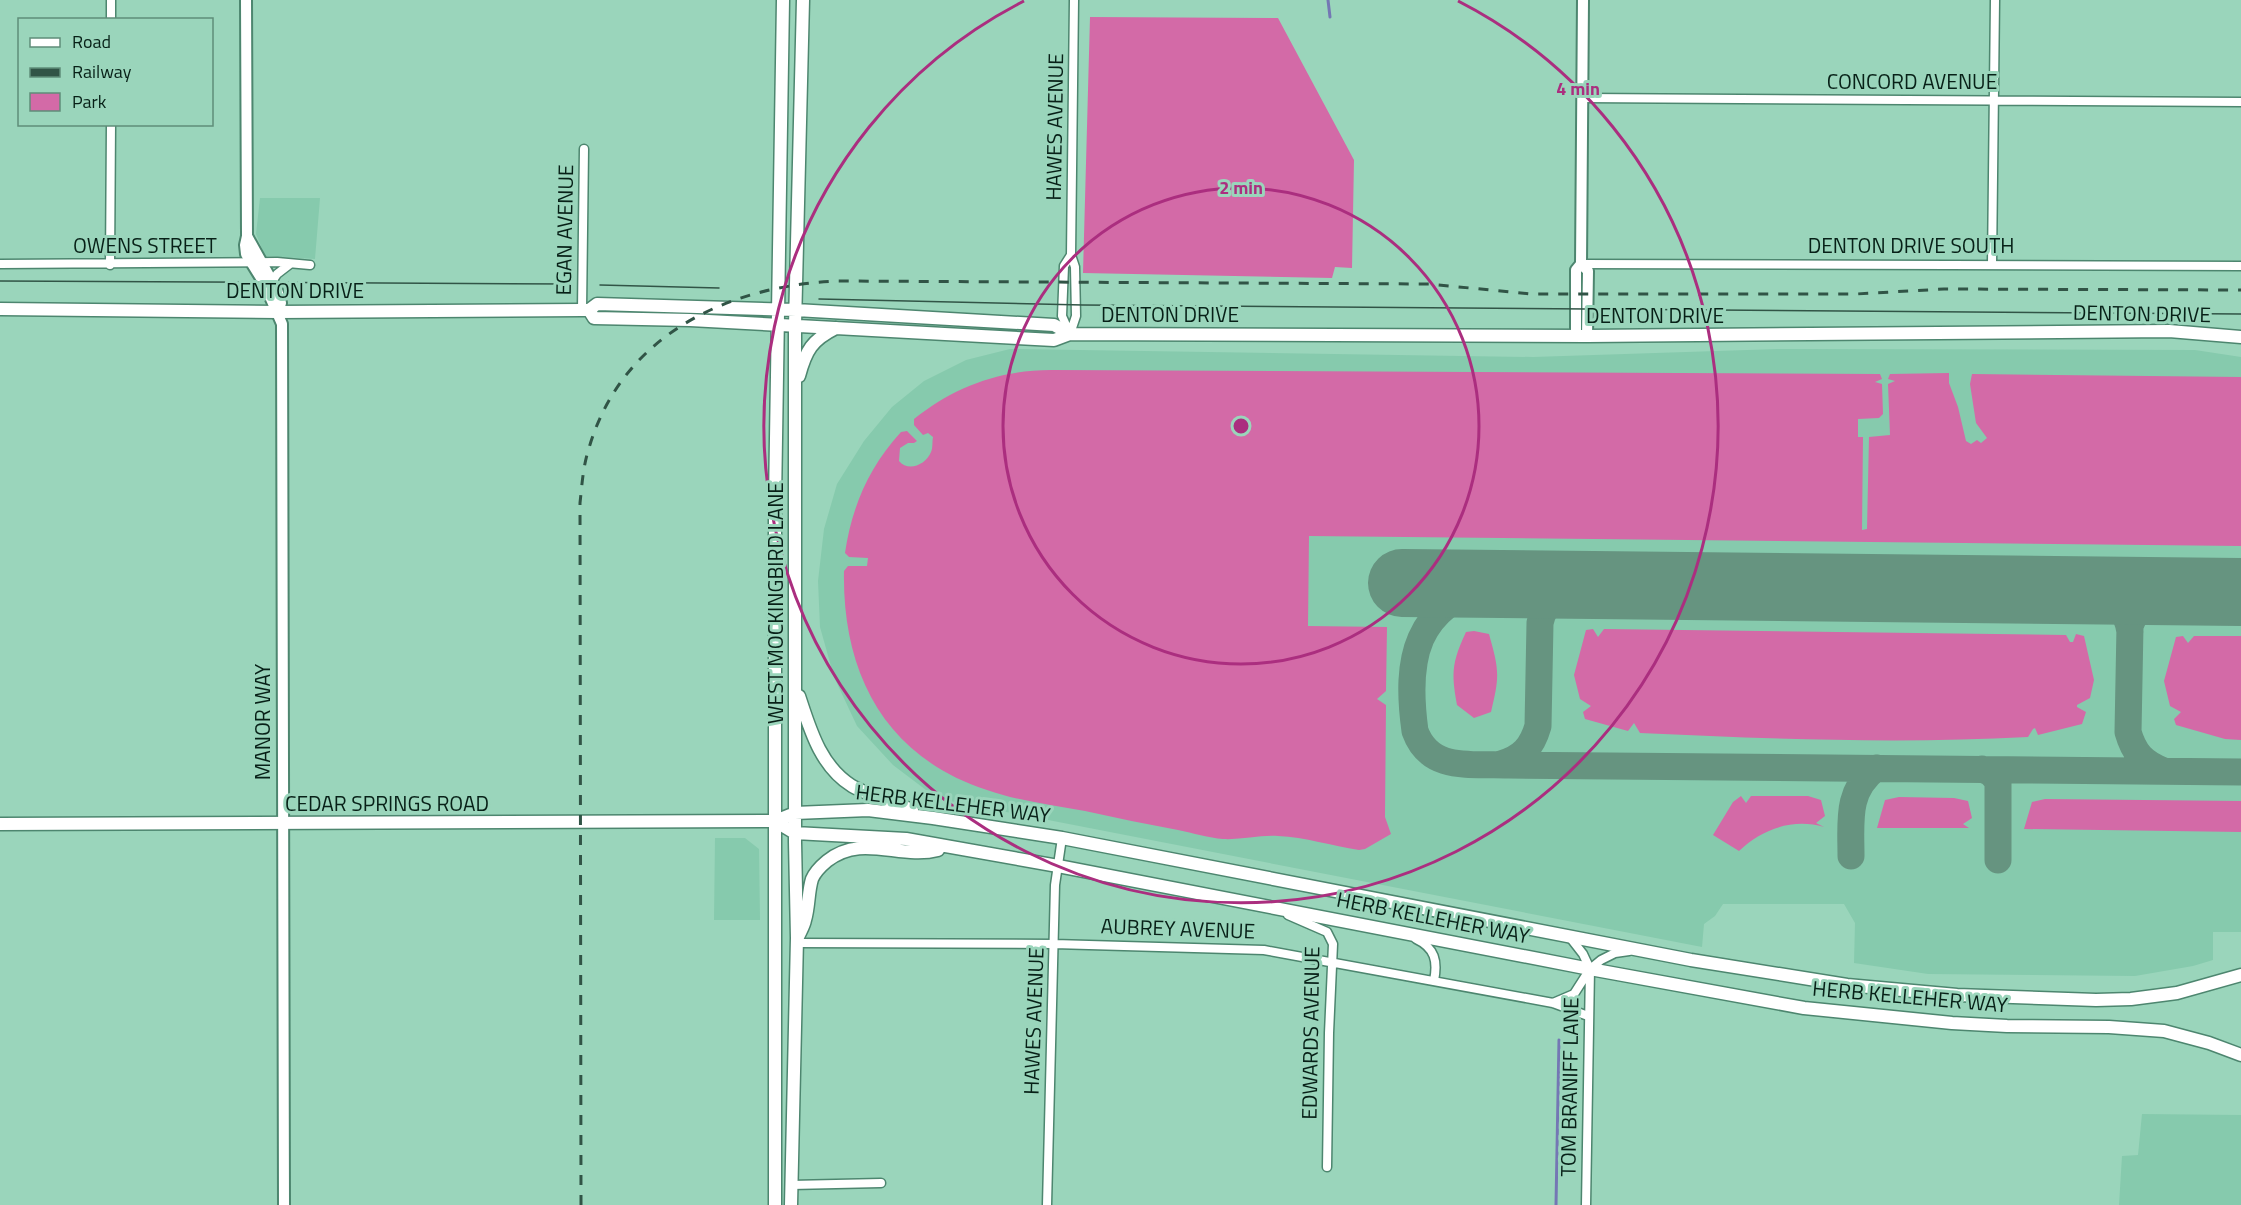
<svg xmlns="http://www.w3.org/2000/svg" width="2241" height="1205" viewBox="0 0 2241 1205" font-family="'Titillium Web',sans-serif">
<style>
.built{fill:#86caad}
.green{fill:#d36aa7}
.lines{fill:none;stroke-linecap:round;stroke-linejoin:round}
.stream{stroke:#7477b4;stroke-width:3}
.taxiway{stroke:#669480;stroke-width:27}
.runway{stroke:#669480;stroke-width:68}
.minor-casing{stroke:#4d866f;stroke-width:11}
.tertiary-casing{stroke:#4d866f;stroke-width:14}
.secondary-casing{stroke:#4d866f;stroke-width:15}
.minor{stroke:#fff;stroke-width:8}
.tertiary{stroke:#fff;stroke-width:10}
.secondary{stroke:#fff;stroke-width:12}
.tram{stroke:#315446;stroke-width:1.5}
.rail{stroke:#315446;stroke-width:3;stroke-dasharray:10 10;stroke-linecap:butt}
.ring{fill:none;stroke:#ab2e7f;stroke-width:3}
.labels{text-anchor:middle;stroke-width:6;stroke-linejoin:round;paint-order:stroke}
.street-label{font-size:21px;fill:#072017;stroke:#9ad5bb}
.centre{fill:#ab2e7f;stroke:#9ad5bb;stroke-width:3}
.ring-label{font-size:18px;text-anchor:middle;font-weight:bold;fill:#ab2e7f;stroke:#9ad5bb;stroke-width:6;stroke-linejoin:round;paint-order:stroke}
</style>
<rect width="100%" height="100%" fill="#9ad5bb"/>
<path class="built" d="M260,198H320L315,259L265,256L256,234Z
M1010,349L1533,357L1778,349L2195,350L2241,357V932H2213V960L2193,966L2135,976L1928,974L1854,963L1855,923L1844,904H1723L1715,916L1704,924L1702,947L950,801L926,790L893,765L857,726L834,677L820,627L818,581L824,529L837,484L864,441L892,407L924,381L966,360Z
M715,838H745L759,849L760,920H714Z
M2142,1114L2241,1115V1205H2119L2122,1156L2138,1155Z"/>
<path class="green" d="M1090,17L1278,18L1354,160L1352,268L1335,267L1332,278L1083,273Z
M1051,370L1880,374L1882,379L1875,382L1882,384L1883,414L1879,418L1858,419V437H1863L1862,530L1867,529L1869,437L1890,435L1888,384L1895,381L1888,379L1890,374L1949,373V383L1958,407L1966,441L1971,444L1977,440L1981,443L1987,438L1976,423L1970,384L1972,374L2241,377V546L1309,536L1308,626L1387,627L1386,691L1377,699L1386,705L1385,817L1391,834L1365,849L1359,850C1332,846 1305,837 1278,836C1260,835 1241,840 1223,839C1209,838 1193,833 1178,830C1147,824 1116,818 1085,811C1052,805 1018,801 987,790C885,757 842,673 844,571L848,566H867L868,558L849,557L845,553C852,506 869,467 901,432L907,431L917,441L914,443H908L900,448L899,461C908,472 926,465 931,452C933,448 932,442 933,437L928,433L923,435L914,425V419C954,387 999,370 1051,370Z
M1593,629L1598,637L1604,629L2066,635L2070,642H2073L2076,634L2084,636L2094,680L2090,698L2077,705V707L2086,712L2082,724L2038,735L2035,728L2033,729L2028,737C1898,744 1769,739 1640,733L1634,723L1628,731L1585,719L1583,712L1591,706L1580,699L1574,675L1586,630Z
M1474,631L1489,634C1499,670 1500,675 1491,712L1474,718L1457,705C1451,673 1452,662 1466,632Z
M2183,636L2188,643L2194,636H2241V740L2225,739L2176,725L2174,719L2181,712L2170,706L2164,681L2176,637Z
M1741,796L1746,803L1751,796H1808L1821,800L1825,816L1816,823L1824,827C1793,818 1762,829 1739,851L1713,835L1733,802Z
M1899,797L1954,798L1968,801L1972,818L1963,824L1969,828H1877L1885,800Z
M2045,799L2241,801V832L2024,829L2032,802Z"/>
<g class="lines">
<path class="stream" d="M1328,0L1330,17
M1556,1205L1559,1040"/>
<path class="taxiway" d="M1492,583C1415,607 1405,658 1415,731C1430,773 1473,763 1509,765L2241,772
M2090,590C2112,595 2127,609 2130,632
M1501,764C1522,758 1532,747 1538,726L1540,623C1546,596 1566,588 1590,585
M1982,769L1991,773L1998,781V860
M2164,771C2143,763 2134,753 2128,732L2130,626C2136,609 2148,598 2165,591
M1851,856C1851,821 1846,791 1876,768"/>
<path class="runway" d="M1402,583L2241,592"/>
<g class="minor-casing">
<path id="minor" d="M111,20V0
M1583,98L2241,102
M0,264L277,262L310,265
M1581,264L2241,266
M1992,264L1995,0
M110,265L111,124
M273,280L277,274L290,264
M582,310L584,149
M1070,334L1076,316L1075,267L1071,255L1074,0
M1070,334L1062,316L1064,266L1071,255
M1288,915L1327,932L1333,944L1329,1033L1327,1167
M1569,936L1583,954L1590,969L1586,1205
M1416,939C1435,948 1438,961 1434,981
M797,943L1054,944L1264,950L1553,1003L1588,1016
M1553,1003L1574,994L1590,969L1601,960L1615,953L1629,951
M791,1185L881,1183
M1047,1205L1055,885L1062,838"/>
</g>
<g class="tertiary-casing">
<path id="tertiary" d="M246,0L247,236L245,245L246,254L264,283L282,324L284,1205
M247,236L277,290L281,303L278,312
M1581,264L1588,271L1587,336
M1576,336V270L1581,264L1583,0"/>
</g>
<g class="secondary-casing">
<path id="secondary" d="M0,309L278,312L582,310H589L597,304L796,310L1054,325L1070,334
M589,310L594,318L690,320L1054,340L1070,334L1587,336L2169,331L2241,337
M799,376C806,350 812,340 836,328
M799,696C810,729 820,766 852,786C870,796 893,802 912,810
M775,821L795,833L906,839L1058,866L1590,969L1804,1008L1952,1023L2007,1026L2109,1027L2164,1031L2209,1043L2241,1055
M0,824L775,821L795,813L868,810L933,818L1062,838L1691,960L1847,985L1957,995L2096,1000L2131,999L2177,993L2241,975
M798,937C800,932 804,926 805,920C809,907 808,892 812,879C815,872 821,866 827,861C862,833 900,860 938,850
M775,1205V501L783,0
M791,1205L797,938L795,842V325L803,0"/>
</g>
<use href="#minor" class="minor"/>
<use href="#tertiary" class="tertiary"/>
<use href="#secondary" class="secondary"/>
<path class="tram" d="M0,281L570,284
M600,285L719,288
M819,299L1083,305L2241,314"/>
<path class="rail" d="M581,1205L580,503C582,485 583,466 589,448C622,335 727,286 837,281L1429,284L1531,294H1856L1944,289L2241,290"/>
</g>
<g class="ring">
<circle cx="1241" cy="426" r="238"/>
<path d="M1458 1A477 477 0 1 1 1024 1"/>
</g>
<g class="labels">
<g class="street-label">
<text x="1912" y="89">CONCORD AVENUE</text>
<text transform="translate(1055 127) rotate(-89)" y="7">HAWES AVENUE</text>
<text transform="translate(565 230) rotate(-89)" y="7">EGAN AVENUE</text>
<text x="145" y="253">OWENS STREET</text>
<text x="1911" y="253">DENTON DRIVE SOUTH</text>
<text x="295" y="298">DENTON DRIVE</text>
<text transform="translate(2142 314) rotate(1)" y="7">DENTON DRIVE</text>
<text x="1170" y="322">DENTON DRIVE</text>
<text x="1655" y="323">DENTON DRIVE</text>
<text transform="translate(776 603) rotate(-90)" y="7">WEST MOCKINGBIRD LANE</text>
<text transform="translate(263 722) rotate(-90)" y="7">MANOR WAY</text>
<text x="387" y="811">CEDAR SPRINGS ROAD</text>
<text transform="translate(953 804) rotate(7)" y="7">HERB KELLEHER WAY</text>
<text transform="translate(1433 918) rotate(11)" y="7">HERB KELLEHER WAY</text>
<text transform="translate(1178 929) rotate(2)" y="7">AUBREY AVENUE</text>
<text transform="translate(1910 997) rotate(5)" y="7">HERB KELLEHER WAY</text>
<text transform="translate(1034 1021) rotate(-88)" y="7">HAWES AVENUE</text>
<text transform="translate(1311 1033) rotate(-89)" y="7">EDWARDS AVENUE</text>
<text transform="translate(1570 1087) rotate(-89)" y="7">TOM BRANIFF LANE</text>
</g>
</g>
<circle cx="1241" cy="426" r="9" class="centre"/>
<g class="ring-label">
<text x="1578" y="95">4 min</text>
<text x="1241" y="194">2 min</text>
</g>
<rect x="18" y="18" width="195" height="108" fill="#9ad5bb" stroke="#5f8d79" stroke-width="1.5"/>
<rect x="30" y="38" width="30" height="9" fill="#ffffff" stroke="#5f8d79" stroke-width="1.5"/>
<text x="72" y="48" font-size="18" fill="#072017">Road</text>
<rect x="30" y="68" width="30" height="9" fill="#315446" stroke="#5f8d79" stroke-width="1.5"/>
<text x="72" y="78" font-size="18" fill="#072017">Railway</text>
<rect x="30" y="93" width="30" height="18" fill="#d36aa7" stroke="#5f8d79" stroke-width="1.5"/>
<text x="72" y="108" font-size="18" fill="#072017">Park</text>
</svg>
